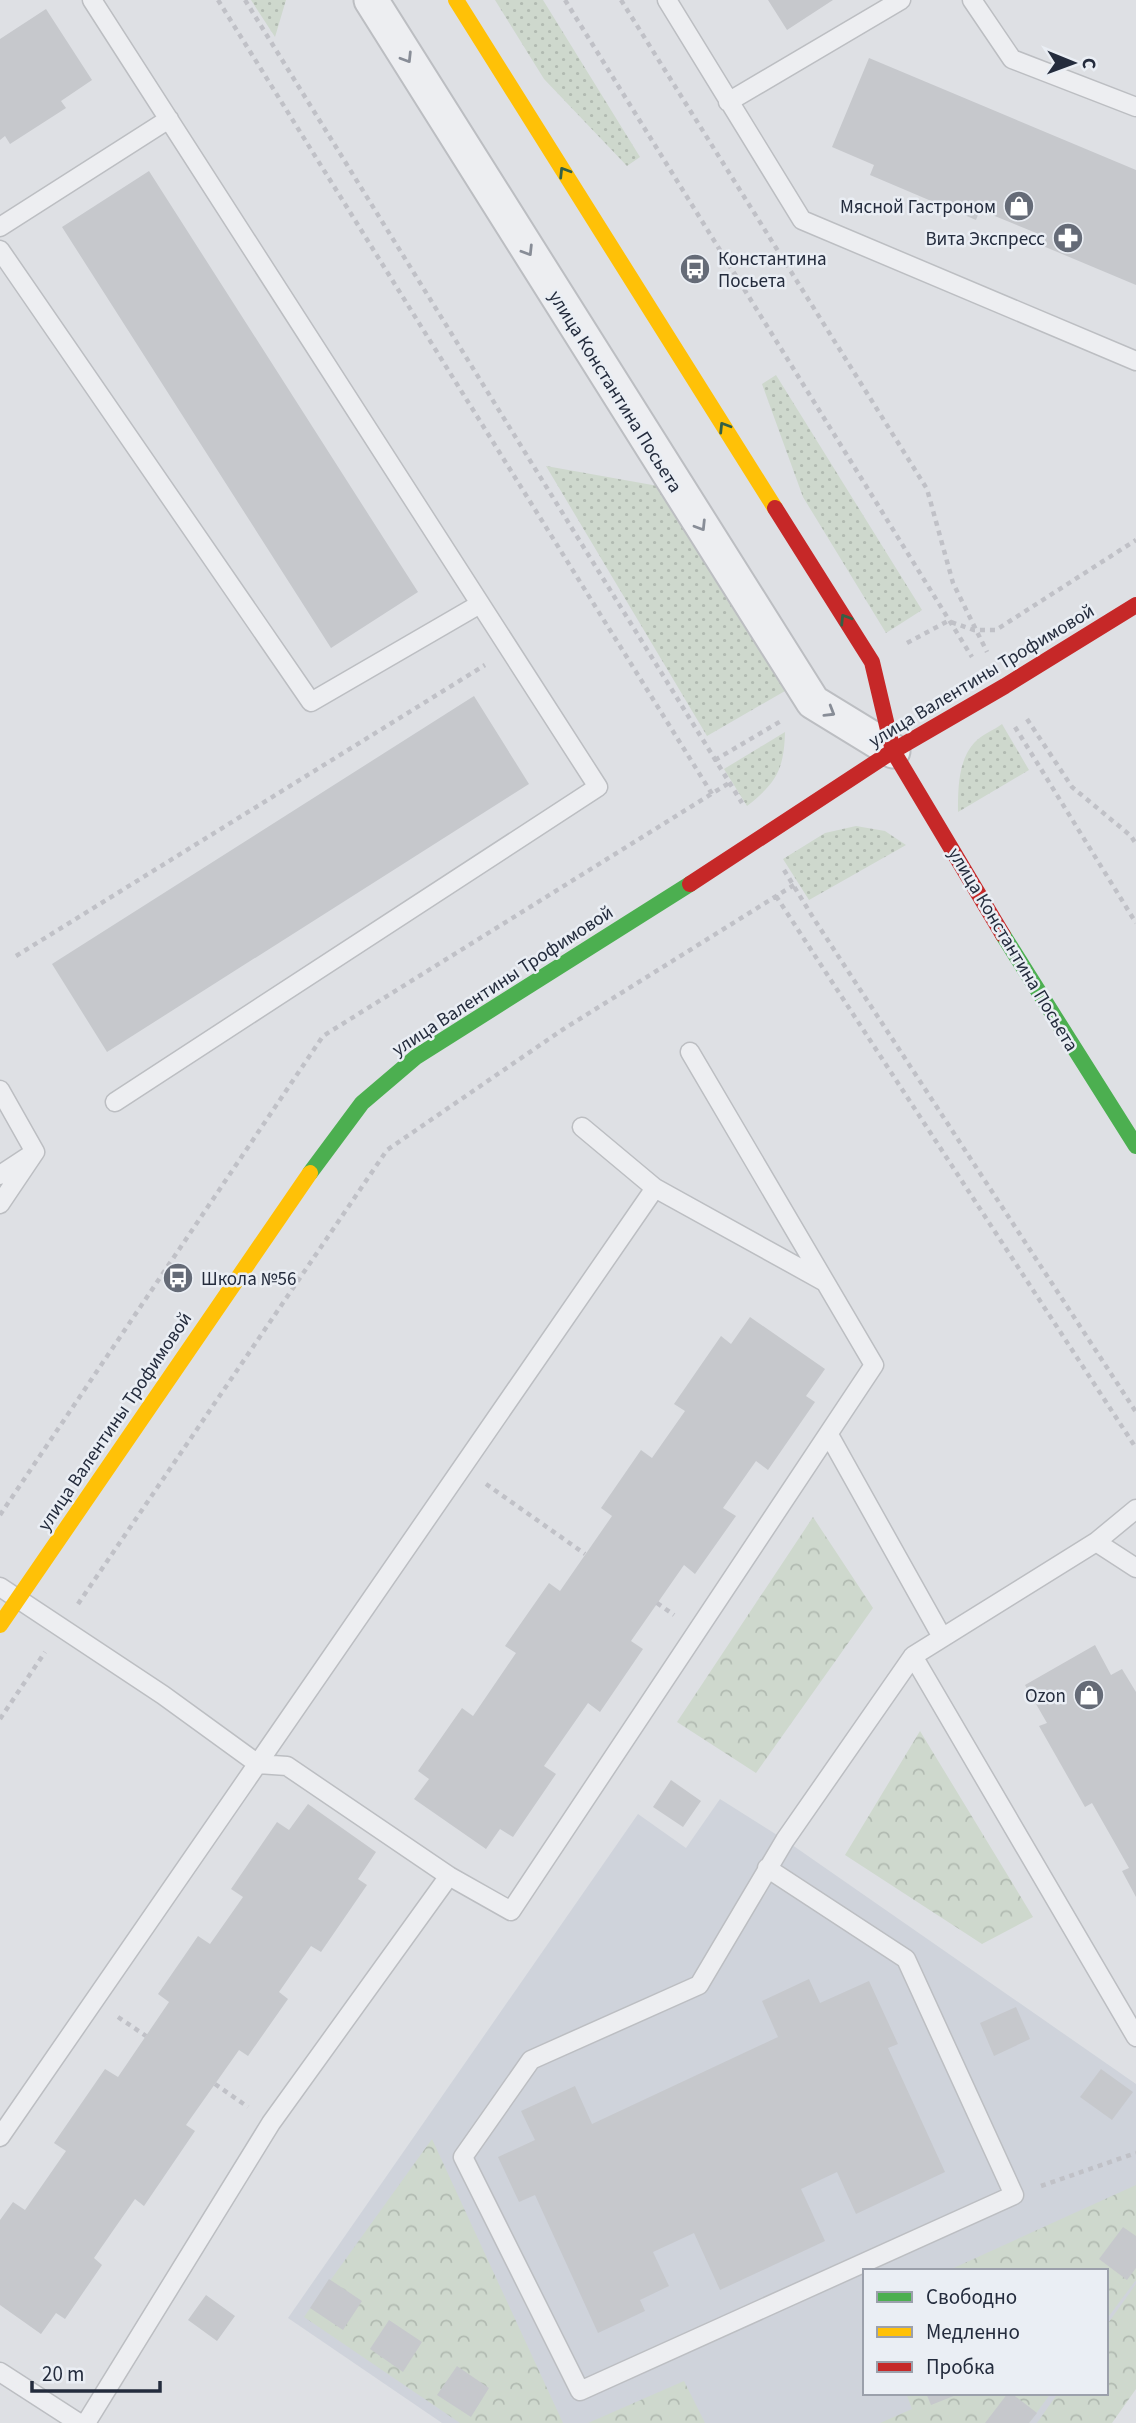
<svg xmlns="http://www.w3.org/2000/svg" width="1136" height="2423" viewBox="0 0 1136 2423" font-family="'Source Sans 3',sans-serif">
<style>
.built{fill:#cfd3db}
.grass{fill:url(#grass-dots)}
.park{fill:url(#park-crowns)}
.building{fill:#c6c8cc}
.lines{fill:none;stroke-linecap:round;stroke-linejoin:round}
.lane-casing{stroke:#bcbec2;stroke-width:21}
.street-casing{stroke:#bcbec2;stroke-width:37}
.path{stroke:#c0c1c7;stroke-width:4.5;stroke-dasharray:5 5;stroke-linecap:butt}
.lane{stroke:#edeef1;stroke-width:18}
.street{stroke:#edeef1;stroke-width:33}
.fast{stroke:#4caf50;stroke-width:16}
.slow{stroke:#ffc107;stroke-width:16}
.jam{stroke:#c62828;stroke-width:16}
.oneway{stroke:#888d97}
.oneway2{stroke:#346045}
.labels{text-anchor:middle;stroke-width:5;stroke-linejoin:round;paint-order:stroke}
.poi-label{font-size:19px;fill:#242c3d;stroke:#eaeef4;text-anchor:end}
.street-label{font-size:19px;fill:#242c3d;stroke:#eaeef4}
</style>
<defs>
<pattern id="grass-dots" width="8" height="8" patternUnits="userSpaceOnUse" patternTransform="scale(1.75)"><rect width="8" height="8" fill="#ced8cd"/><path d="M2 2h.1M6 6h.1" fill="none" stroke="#b1bab1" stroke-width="1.8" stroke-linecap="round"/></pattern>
<pattern id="park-crowns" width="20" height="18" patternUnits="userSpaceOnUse" patternTransform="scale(1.75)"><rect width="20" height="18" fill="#ced8cd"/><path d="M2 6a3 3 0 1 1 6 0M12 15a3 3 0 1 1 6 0" fill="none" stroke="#b1bab1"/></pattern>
</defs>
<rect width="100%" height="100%" fill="#dee0e4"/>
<path class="built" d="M720,1799L785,1840L1136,2084V2289L1106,2330V2271H865V2393H1060L1038,2423H442L288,2318L638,1814L686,1848Z"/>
<path class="grass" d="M251,0H286L275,37Z
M495,0H543L640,157L627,166L544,79Z
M776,375L922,610L886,633L803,497L762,384Z
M546,466L658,486L785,691L707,736Z
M1002,724L1029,770L958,812C958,789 958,761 974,743C981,735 994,730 1002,724Z
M785,732C784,770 776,783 747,806L724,769Z
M856,826L885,831L906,845L809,900L783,859L825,833Z"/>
<path class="park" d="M813,1517L873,1608L756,1773L677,1722Z
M920,1731L1033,1917L982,1944L845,1855Z
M432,2139L563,2423H460L304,2317Z
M1136,2185V2280L1106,2320V2271H947Z
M1136,2284V2389L1112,2423H1037L1058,2393H1106V2326Z
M684,2381L705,2423H588Z
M906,2393H1051L1029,2423H880L912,2409Z"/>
<path class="building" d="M768,0H833L787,30Z
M46,9L92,80L61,101L66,108L10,144L5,136L0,140V39Z
M869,58L1136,170V285L1043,246L1046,237L980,210L976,220L870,175L874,165L832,147Z
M149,171L418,592L331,648L62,227Z
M474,696L529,784L107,1052L52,964Z
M750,1317L825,1369L806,1396L815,1402L768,1470L756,1461L723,1508L736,1516L695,1574L684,1565L631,1641L643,1649L600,1712L588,1703L544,1766L556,1774L513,1837L500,1829L486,1849L414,1799L429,1779L418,1771L462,1708L473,1716L516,1653L505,1646L549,1583L560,1591L612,1516L601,1508L641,1450L652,1458L685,1411L674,1404L721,1336L731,1344Z
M1095,1645L1111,1675L1122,1669L1136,1692V1897L1122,1871L1129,1868L1092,1803L1085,1807L1039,1726L1047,1723L1025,1685Z
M671,1780L701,1801L683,1827L653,1807Z
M308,1804L376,1852L358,1879L367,1885L321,1952L311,1946L279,1992L288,1999L248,2056L239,2050L186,2125L195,2131L144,2206L135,2199L94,2258L102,2265L65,2319L56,2313L41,2334L0,2305V2220L13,2202L25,2210L66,2151L54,2143L105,2069L118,2077L169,2002L158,1994L198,1936L210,1944L243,1897L231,1889L277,1822L289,1830Z
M809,1979L820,2003L869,1981L898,2044L888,2048L945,2172L856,2214L837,2172L801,2189L825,2241L720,2290L694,2233L653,2252L669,2286L640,2300L645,2311L598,2333L535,2195L519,2202L498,2157L535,2140L521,2111L575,2086L592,2124L778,2037L762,2001Z
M1016,2007L1030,2039L994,2056L980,2023Z
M1101,2069L1133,2092L1112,2120L1080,2097Z
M1123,2227L1136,2236V2268L1127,2280L1099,2259Z
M329,2279L362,2301L343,2330L310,2308Z
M206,2295L235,2316L217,2341L188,2320Z
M389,2320L422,2342L403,2372L370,2349Z
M457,2366L489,2388L471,2417L437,2395Z
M926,2393H961L931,2405Z
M1008,2393H1011L1037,2413L1029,2423H985Z"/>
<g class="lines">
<g class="lane-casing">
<path id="lane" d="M92,0L598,787L115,1102
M667,0L802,220L1136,361
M972,0L1012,59L1136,107
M728,102L901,0
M0,227L169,119
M0,250L311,702L480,604
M0,1090L35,1152
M582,1127L655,1188L825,1282
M0,1175L35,1152L0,1204
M829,1435L942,1637
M1136,1509L1096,1542L913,1656L1136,2037
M1096,1542L1136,1568
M0,1587L163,1695L258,1764L287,1766L449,1876L511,1911L874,1365L690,1052
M767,1868L906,1959L1014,2195L580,2391L463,2157L531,2060L699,1985L785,1840L913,1656
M0,2137L655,1188
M0,2372L79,2423
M86,2423L271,2123L449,1876"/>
</g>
<g class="street-casing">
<path id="street" d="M371,0L813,702L893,751"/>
</g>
<path class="path" d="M218,0L712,794
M245,0L742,803
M565,0L972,657
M621,0L927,489L953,583L987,652
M907,643L948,621L974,630H996L1136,540
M1027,719L1072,787L1131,836L1136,844
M1015,727L1136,923
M715,760L781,721
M784,870L814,919L1136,1412
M776,896L1136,1448
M16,956L485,665
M486,1484L585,1554
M0,1515L323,1036L729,783
M657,1603L674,1615
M78,1604L387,1150L562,1030L794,885
M0,1719L45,1652
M118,2017L146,2036
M215,2084L248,2107
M1041,2186L1136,2153"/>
<use href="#lane" class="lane"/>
<use href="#street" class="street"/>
<path class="fast" d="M1003,935L1136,1146
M310,1173L362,1103L416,1057L690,884"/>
<path class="slow" d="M456,0L775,508
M0,1625L310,1173"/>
<path class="jam" d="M775,508L872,662L893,751L1003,935
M690,884L893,751L1005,686L1136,605"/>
</g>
<defs><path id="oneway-chevron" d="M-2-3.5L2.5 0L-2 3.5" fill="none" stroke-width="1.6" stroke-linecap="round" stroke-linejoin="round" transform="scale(1.75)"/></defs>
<g class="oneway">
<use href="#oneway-chevron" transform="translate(407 58) rotate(58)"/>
<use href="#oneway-chevron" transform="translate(528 251) rotate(58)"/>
<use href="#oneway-chevron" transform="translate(701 526) rotate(58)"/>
<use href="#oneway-chevron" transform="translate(830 712) rotate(31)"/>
</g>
<g class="oneway2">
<use href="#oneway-chevron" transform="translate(564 172) rotate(-122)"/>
<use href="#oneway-chevron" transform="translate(724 427) rotate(-122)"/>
<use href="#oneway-chevron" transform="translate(845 619) rotate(-122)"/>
</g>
<defs>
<g id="shop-disc" transform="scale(1.575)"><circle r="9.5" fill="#656b77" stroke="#eaeef4"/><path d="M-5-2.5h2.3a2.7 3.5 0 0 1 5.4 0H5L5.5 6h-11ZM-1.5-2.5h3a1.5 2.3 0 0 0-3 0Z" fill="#fff"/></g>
<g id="pharmacy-disc" transform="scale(1.575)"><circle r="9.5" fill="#656b77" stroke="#eaeef4"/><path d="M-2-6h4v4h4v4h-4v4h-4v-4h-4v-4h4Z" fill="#fff"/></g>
<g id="bus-disc" transform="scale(1.575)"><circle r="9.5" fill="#656b77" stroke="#eaeef4"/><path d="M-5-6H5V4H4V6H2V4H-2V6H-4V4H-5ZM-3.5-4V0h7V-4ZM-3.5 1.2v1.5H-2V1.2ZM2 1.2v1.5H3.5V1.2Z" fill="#fff"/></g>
</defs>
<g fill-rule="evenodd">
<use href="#shop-disc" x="1019" y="206"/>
<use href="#pharmacy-disc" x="1068" y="238"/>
<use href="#bus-disc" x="695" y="269"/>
<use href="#bus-disc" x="178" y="1278"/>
<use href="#shop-disc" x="1089" y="1695"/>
</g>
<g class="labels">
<g class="poi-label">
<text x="996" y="213">Мясной Гастроном</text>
<text x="1045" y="245">Вита Экспресс</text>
<text x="718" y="265" text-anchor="start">Константина<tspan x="718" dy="22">Посьета</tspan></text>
<text x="201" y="1285" text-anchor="start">Школа №56</text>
<text x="1066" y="1702">Ozon</text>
</g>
<g class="street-label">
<text transform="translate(616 391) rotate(58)" y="7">улица Константина Посьета</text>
<text transform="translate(981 675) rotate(-31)" y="7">улица Валентины Трофимовой</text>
<text transform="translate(1014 949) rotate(59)" y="7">улица Константина Посьета</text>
<text transform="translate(502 980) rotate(-33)" y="7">улица Валентины Трофимовой</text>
<text transform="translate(114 1421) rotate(-56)" y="7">улица Валентины Трофимовой</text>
</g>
</g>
<rect x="863" y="2269" width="245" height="126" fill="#eaeef4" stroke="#9ba0ab" stroke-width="2"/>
<rect x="877" y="2292" width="35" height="10" fill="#4caf50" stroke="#9ba0ab" stroke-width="2"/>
<text x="926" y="2304" font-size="21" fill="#242c3d">Свободно</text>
<rect x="877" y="2327" width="35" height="10" fill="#ffc107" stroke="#9ba0ab" stroke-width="2"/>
<text x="926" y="2339" font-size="21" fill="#242c3d">Медленно</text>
<rect x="877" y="2362" width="35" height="10" fill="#c62828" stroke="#9ba0ab" stroke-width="2"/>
<text x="926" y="2374" font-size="21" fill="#242c3d">Пробка</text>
<g transform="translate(1073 63) rotate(91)" stroke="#eaeef4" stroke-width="5" paint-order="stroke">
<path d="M0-5L12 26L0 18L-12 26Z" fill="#242c3d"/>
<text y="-10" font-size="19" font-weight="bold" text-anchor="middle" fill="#242c3d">С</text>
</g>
<path d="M32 2381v10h128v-10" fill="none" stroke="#242c3d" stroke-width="3.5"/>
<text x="42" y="2381" font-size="21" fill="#242c3d" stroke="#eaeef4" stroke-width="5" paint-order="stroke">20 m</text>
</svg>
